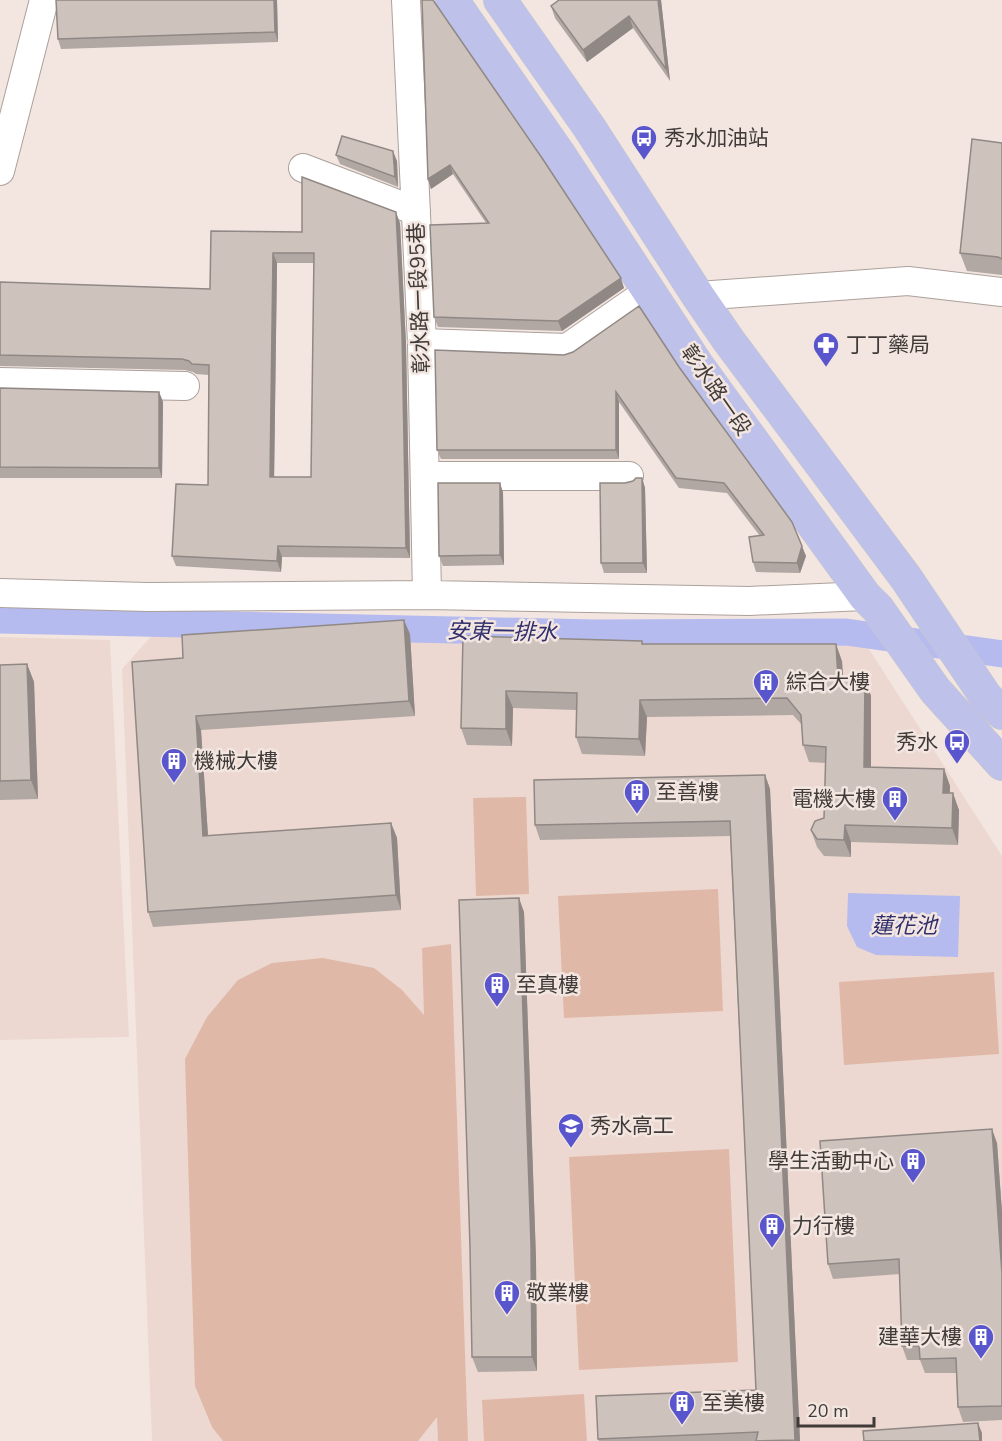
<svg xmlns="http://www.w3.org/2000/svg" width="1002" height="1441" viewBox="0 0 1002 1441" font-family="'Nunito Sans','Noto Sans TC',sans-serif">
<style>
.built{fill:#ecd8d0}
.green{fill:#e0b8a7}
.water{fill:#b5bbef}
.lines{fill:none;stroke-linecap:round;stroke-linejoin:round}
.canal{stroke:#b5bbef;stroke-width:27}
.minor-casing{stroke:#aca09b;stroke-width:30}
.major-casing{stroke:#cac8c7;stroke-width:34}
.minor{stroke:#fff;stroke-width:28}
.major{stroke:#bec1e9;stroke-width:33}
.wall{fill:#b1a7a3;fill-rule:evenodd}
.shaded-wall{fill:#908884}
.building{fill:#cec2bd;stroke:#908884;stroke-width:1.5;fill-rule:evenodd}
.labels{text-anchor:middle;stroke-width:5;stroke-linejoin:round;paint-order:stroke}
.poi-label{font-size:21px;fill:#403b38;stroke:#f3e6e1;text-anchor:start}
.street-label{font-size:21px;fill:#403b38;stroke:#f3e6e1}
.water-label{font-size:22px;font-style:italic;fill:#2f2f6c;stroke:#f3e6e1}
</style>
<rect width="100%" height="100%" fill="#f3e6e1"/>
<path class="built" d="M155,632L867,646L1002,856V1441H152L122,669Z
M0,637L110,640L129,1037L0,1040Z"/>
<path class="green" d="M526,797L529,894L476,896L473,798Z
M718,889L723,1011L564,1018L558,896Z
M451,944L468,1441H438L437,1417L418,1441H223L212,1427L195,1386L185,1059L207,1017L238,980L272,963L323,958L374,968L402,990L424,1015L422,948Z
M994,972L999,1054L844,1065L839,982Z
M729,1149L738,1362L579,1370L569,1157Z
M584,1394L587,1441H484L482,1400Z"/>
<path class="water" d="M848,893L960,896L958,957L876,955L857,947L847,926Z"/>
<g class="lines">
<path class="canal" d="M0,620L595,633L846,632L1002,654"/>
<g class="minor-casing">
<path id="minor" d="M406,0L422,343L427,595
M303,168L416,211
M0,171L44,0
M698,296L908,281L1002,292
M422,343L567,348L649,291
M0,382L185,386
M425,476H629
M0,593L147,597L427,595L749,601L865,596"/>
</g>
<g class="major-casing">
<path id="major" d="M452,0L561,157L698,366L865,596L878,609L935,690L1002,764
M500,0L589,127L698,296L729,341L906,578L986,697L1002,713"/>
</g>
<use href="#minor" class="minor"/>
<use href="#major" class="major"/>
</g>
<path class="wall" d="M277,0L278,42L61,49L58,39Z
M422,0L624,288L562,331L438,327L434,317L486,223L453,174L431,189L428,179Z
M661,0L670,81L633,28L587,62L555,18L551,6Z
M1002,143V275L967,271L960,253Z
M336,155L397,161L398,187L340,164Z
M400,223L406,344L410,558L282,557L281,572L176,566L172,556L208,485L209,375L196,374L193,372L185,370L0,366V282L210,289L302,232ZM277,263H314L311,477H274Z
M679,367L806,556L800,573L756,572L753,562L760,536L727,493L679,488L619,402V459H441L437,450Z
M0,388L159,392L163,402L162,478H0Z
M642,478L645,488L647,573H604L601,563L625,483Z
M503,492L504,565L443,566L439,556Z
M410,634L415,716L201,730L208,836L391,823L397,838L401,910L153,927L148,912L183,658Z
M463,636L642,641L643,644L842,661L843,678L865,679L871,696V767L944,769L950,786V793L959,810L958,845L851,842V857L824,856L817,847L811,830L824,818L826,763L809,762L803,745L802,725L793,715L647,717L645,756L582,754L576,737L577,710L513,708L512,746L467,745L461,728Z
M27,664L34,682L38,799L0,800V665Z
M765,775L770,789L800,1441H599L598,1439L756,1390L730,836L540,840L535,825Z
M524,912L536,1259L537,1371L478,1372L472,1357Z
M997,1143L1002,1212V1420L963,1422L958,1407L956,1373H925L920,1360H907L902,1346L900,1274L833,1279L828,1264Z"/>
<path class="shaded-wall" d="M274,0H277L278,42L275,32Z
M658,0H661L670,81L666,69Z
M629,16L633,28L587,62L583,50Z
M393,151L397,161L398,187L395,177Z
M450,165L453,174L431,189L428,179Z
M396,212L400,223L406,344L410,558L406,548Z
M273,253L277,263L274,487L270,477Z
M621,278L624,288L562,331L558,321Z
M159,392L163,402L162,478L159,468Z
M616,392L619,402V459L616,450Z
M642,478L645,488L647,573L643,563Z
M500,483L503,492L504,565L500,555Z
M278,546L282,557L281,572L277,561Z
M802,546L806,556L800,573L797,563Z
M404,620L410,634L415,716L409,701Z
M836,644L842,661L844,695L838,678Z
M27,664L34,682L38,799L31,780Z
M865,679L871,696V784L864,767Z
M506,691L513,708L512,746L506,729Z
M640,700L647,717L645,756L639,739Z
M196,716L201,730L209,851L203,836Z
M944,769L950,786L949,810L943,793Z
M765,775L770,789L800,1441H795V1440Z
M953,793L959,810L958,845L952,828Z
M391,823L397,838L401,910L396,895Z
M845,825L851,842V857L844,840Z
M519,898L524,912L536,1259L537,1371L532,1357Z
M992,1129L997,1143L1002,1212V1274Z
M978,1423L982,1433V1441H980Z"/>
<path class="building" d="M56,0H274L275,32L58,39Z
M422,0H433L542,158L621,278L558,321L434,317L430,225L489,223L450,165L428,179Z
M559,0H658L666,69L629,16L583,50L551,6Z
M342,136L393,151L395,177L336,155Z
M972,139L1002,143V259L998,257L960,253Z
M302,177L396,212L402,333L406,548L278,546L277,561L172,556L176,484L208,485L209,365L192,364L189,361L182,359L0,355V282L210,289L211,231L302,232ZM273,253H314L311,477H270Z
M639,306L679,367L792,522L802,546L797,563L753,562L749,537L764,535L724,483L676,478L616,392V450H437L435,350L564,355L573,352Z
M0,388L159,392V468L0,467Z
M636,478H642L643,563H601L600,483H625L633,481Z
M438,483H500V555L439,556Z
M404,620L409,701L196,716L203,836L391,823L396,895L148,912L132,662L183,658L182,635Z
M463,636L642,641V644H836L838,678L865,679L864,767L944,769L943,793H953L952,828L845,825L844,840L817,839L811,830L815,821L824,818L826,747L803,745L801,715L787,698L640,700L639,739L576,737L577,693L506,691V729L461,728Z
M27,664L31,780L0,781V665Z
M765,775L795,1440L756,1441L758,1432L598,1439L596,1396L756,1390L730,821L535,825L534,780Z
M519,898L531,1244L532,1357H472L470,1247L459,900Z
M992,1129L1002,1274V1406L958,1407L956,1358L920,1359L919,1346H902L899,1259L828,1264L820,1141Z
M978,1423L980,1441H864L863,1431Z"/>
<defs>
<g id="bus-pin" transform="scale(1.35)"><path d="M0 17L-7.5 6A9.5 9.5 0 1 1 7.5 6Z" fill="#5955cd" stroke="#f3e6e1"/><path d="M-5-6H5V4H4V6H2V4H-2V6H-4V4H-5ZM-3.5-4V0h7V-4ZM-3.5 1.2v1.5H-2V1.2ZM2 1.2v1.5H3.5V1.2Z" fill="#fff"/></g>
<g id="pharmacy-pin" transform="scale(1.35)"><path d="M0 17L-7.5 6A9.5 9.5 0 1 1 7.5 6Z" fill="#5955cd" stroke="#f3e6e1"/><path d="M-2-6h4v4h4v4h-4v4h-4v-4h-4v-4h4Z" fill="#fff"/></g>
<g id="building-pin" transform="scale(1.35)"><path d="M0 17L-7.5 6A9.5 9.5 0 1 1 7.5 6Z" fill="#5955cd" stroke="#f3e6e1"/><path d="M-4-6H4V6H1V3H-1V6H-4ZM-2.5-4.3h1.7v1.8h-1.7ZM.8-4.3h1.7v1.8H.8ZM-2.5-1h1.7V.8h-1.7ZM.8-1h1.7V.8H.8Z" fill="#fff"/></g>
<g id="school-pin" transform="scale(1.35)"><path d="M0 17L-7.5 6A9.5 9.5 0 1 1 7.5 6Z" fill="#5955cd" stroke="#f3e6e1"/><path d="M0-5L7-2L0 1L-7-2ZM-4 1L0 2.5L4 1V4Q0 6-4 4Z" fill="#fff"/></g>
</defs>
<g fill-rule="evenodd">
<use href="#bus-pin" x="644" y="138"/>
<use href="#pharmacy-pin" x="826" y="345"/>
<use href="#building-pin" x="766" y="682"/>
<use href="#bus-pin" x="957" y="742"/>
<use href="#building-pin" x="174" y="761"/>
<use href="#building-pin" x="637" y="792"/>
<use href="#building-pin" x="895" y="799"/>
<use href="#building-pin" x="497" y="985"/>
<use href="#school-pin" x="571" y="1126"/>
<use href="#building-pin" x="913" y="1161"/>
<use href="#building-pin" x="772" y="1226"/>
<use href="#building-pin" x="507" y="1293"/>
<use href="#building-pin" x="981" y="1337"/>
<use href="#building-pin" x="682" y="1403"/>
</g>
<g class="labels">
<g class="poi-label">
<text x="664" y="145">秀水加油站</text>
<text x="846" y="352">丁丁藥局</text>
<text x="786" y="689">綜合大樓</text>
<text x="938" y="749" text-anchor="end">秀水</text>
<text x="194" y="768">機械大樓</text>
<text x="656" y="799">至善樓</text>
<text x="876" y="806" text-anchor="end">電機大樓</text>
<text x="516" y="992">至真樓</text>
<text x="590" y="1133">秀水高工</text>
<text x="894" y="1168" text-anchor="end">學生活動中心</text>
<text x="792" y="1233">力行樓</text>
<text x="526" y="1300">敬業樓</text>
<text x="962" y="1344" text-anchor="end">建華大樓</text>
<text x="702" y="1410">至美樓</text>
</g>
<g class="street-label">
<text transform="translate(419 298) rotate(-92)" y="7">彰水路一段95巷</text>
<text transform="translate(716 390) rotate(55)" y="7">彰水路一段</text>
</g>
<g class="water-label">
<text transform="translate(502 631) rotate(1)" y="8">安東一排水</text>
<text x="904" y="933">蓮花池</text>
</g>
</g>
<path d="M798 1417v9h76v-9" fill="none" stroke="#403b38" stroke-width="3"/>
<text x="807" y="1417" font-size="18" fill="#403b38" stroke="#f3e6e1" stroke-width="4.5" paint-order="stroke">20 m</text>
</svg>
